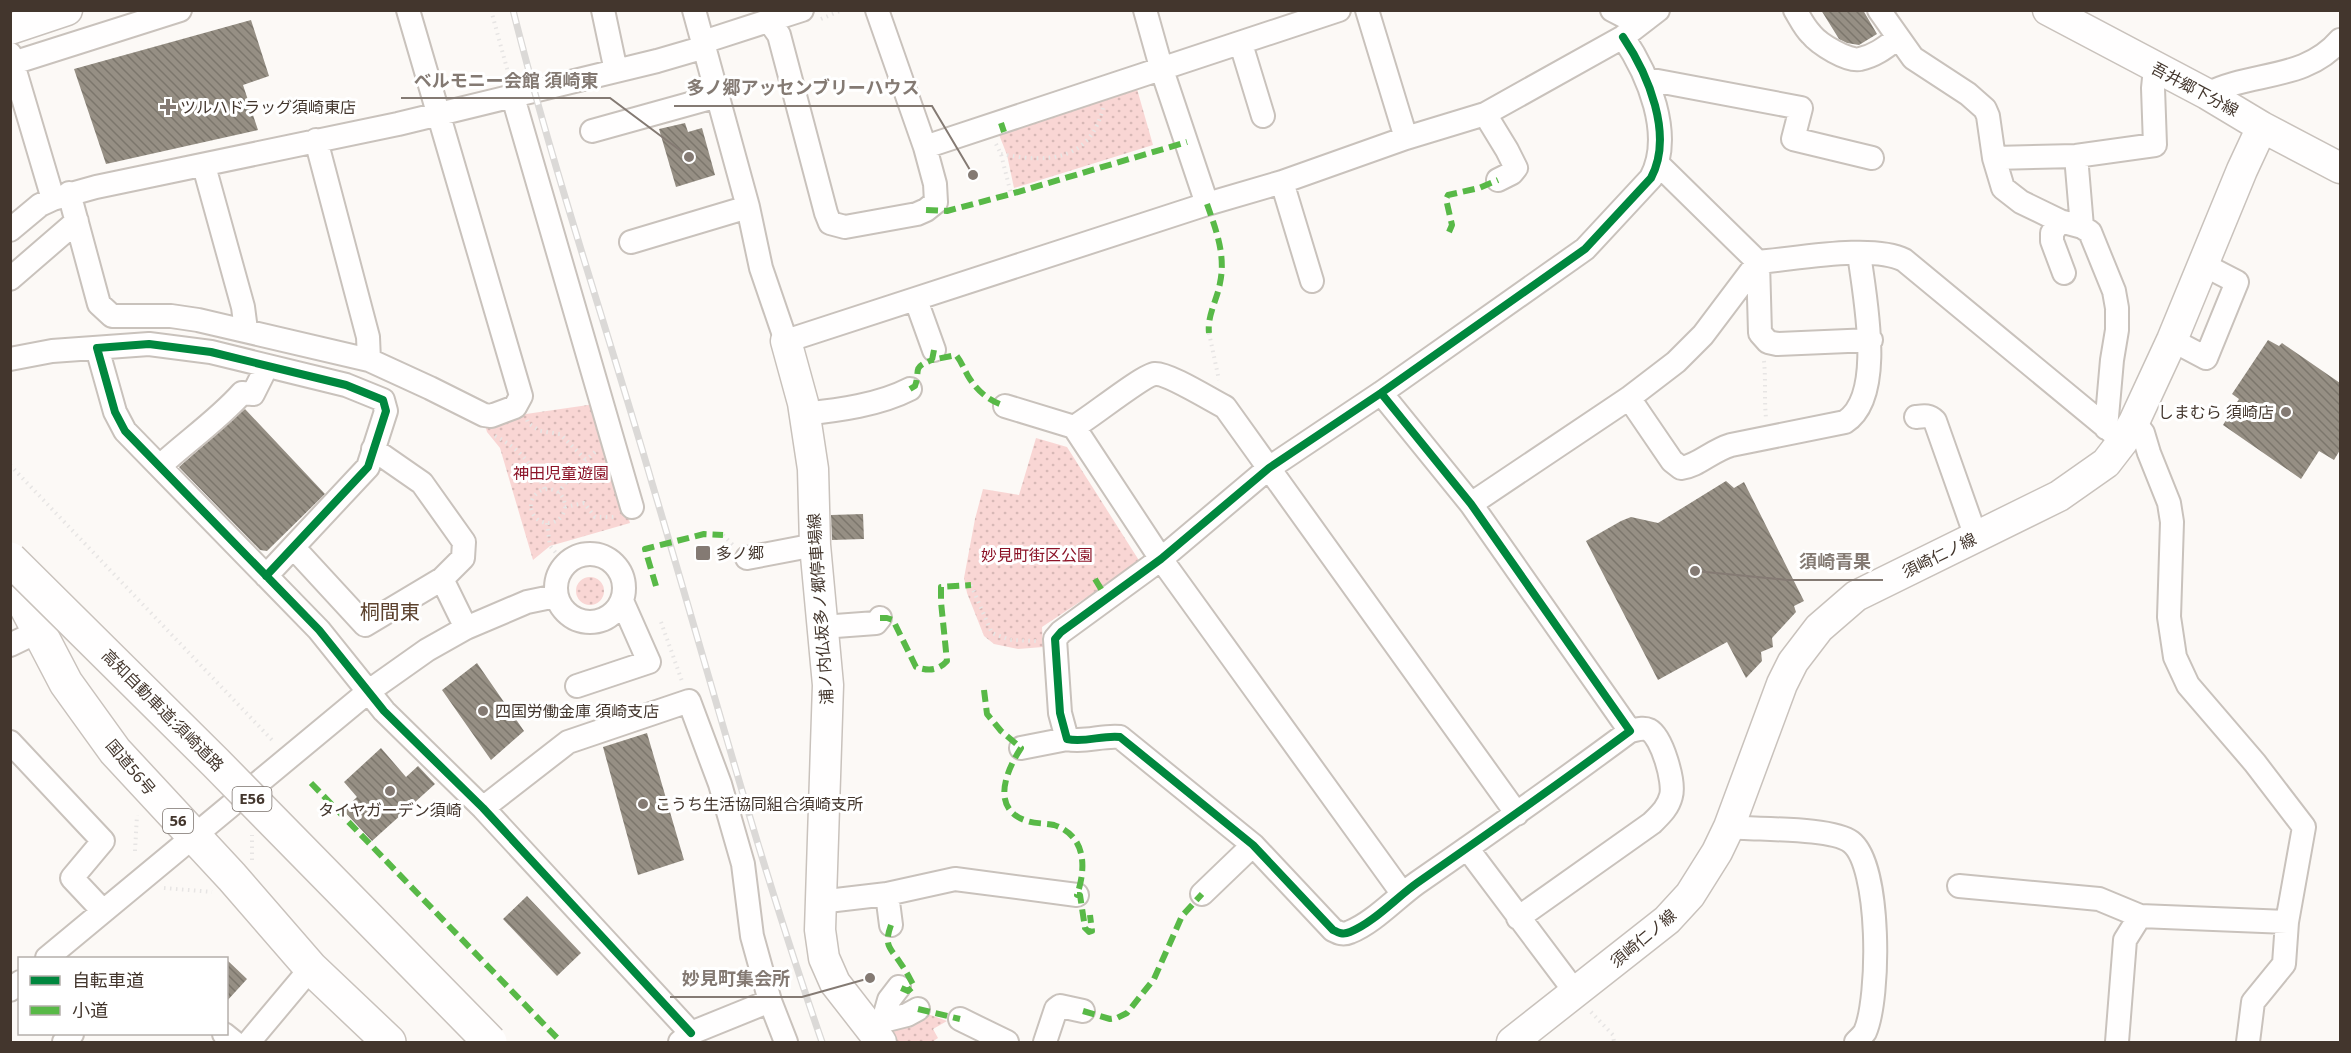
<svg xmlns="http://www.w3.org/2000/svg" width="2351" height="1053" viewBox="0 0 2351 1053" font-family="'Noto Sans','Noto Sans JP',sans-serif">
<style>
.green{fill:url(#green-dots)}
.building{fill:url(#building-back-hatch)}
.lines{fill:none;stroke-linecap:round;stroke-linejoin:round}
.minor-casing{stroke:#c9c2bc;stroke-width:26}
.major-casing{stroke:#c9c2bc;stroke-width:33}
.highway-casing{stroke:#c9c2bc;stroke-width:36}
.path{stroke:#e7e5e4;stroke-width:4;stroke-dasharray:1.5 4.5;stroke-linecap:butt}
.minor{stroke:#fffefe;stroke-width:22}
.major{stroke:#fffefe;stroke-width:30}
.highway{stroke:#fffefe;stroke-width:33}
.rail-casing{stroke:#dbd9d7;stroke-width:7}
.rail{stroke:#fff;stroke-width:4.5;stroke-dasharray:14;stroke-linecap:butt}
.highway-bridge-casing{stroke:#c9c2bc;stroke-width:36;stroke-linecap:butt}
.highway-bridge{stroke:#fffefe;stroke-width:33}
.quiet{stroke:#58b947;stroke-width:6;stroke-dasharray:12 6;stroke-linecap:butt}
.cycleway-casing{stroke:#fff;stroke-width:11}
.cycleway{stroke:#00873e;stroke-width:8}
.poi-dot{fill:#847a73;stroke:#fff;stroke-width:2}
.labels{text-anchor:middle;stroke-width:6;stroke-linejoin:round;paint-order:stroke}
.shield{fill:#fff;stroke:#7b726c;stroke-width:1.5}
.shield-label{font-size:15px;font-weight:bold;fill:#43362d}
.street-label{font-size:16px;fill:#43362d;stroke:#fff}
.poi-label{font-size:16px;fill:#43362d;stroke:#fff;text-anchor:start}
.park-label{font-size:16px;fill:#8c1327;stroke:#fff}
.quarter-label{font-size:20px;fill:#5c422e;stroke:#fff}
.leader{fill:none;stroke:#847a73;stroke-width:2}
.callout-dot{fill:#847a73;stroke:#fff;stroke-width:2}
.callout-label{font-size:18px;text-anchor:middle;font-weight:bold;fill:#847a73;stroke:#fff;stroke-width:6;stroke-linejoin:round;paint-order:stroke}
</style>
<defs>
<pattern id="green-dots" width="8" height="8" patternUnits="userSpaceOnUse" patternTransform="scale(1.5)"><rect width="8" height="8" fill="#f9d6d4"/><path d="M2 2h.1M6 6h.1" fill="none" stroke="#d7b8b6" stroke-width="1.8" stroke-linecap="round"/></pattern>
<pattern id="building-back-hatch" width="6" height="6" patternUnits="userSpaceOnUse" patternTransform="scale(1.5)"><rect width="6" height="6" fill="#968f84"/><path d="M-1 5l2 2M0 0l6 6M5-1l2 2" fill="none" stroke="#7c766c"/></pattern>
</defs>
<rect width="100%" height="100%" fill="#fcf9f6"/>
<path class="green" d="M1137,89L1153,145L1014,188L1007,155L998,132Z
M595,404L630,523L550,546L533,560L500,448L487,432L485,425L526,414Z
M1036,438L1067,447L1140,562L1042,627L1043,647L1018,649L994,644L984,636L967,593L964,578L975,519L983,489L1019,495Z
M576 591a14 14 0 1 1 28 0a14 14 0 1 1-28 0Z
M925,1013L947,1021L933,1029L938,1038L932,1042H898L886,1024Z"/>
<path class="building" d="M1821,10H1863L1877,34L1859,45L1847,43L1839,39Z
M251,20L269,76L243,85L258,130L106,164L74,69Z
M685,123L688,132L702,128L715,175L676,187L659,129Z
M2268,340L2279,346L2282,343L2340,383V450L2334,460L2319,451L2301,479L2223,425L2239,399L2232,394Z
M245,409L325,494L267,551L260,550L179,467Z
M1726,481L1734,488L1744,482L1804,601L1794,606L1796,612L1772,638L1773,647L1761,652L1762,661L1746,678L1727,642L1658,680L1586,541L1621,521L1631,517L1658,523Z
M863,514L864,539L832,540L831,515Z
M477,663L524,731L491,760L442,690Z
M647,733L684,860L638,875L603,747Z
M381,748L406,777L418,766L435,784L372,841L343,810L357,797L344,782Z
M527,896L581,953L557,976L503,919Z
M226,959L247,979L226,1002Z"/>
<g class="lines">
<g class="minor-casing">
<path id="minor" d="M603,10L616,71
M694,10L748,207L761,268L786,341L1207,204L1282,182L1406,138L1367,10
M877,10L925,147L1339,10
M1145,10L1161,67L1207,204
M1612,10L1639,24
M1795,10C1800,18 1804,27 1811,34C1819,44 1848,62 1860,59C1875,56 1886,47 1898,38
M1879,10L1913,58L1968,94L1985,109L1988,116L1994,158L2003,188L2021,202L2060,221L2082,227L2090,232L2114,291L2117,308V330L2112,360L2106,428
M769,21L779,35L826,213L830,223L845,227L917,214L926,210L936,202L935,184L925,147
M703,42L802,10
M1241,44L1263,116
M10,54L53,199L96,187L398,124L657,61L705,47
M13,63L180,10
M1647,79L1801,108L1793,139L1872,158
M2207,94C2252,71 2305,81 2340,40
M513,97L632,507
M1485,114L1507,150L1516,168L1512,173L1498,180
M592,131L718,96
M1406,138L1485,114L1623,37L1658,10
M316,140L368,337L369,360
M2076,156L2082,227
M1994,158L2076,156L2155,145L2153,88L2155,68
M1658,164L1758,262L1760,333L1768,342L1777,344L1871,340
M204,166L243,307L246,330
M1282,182L1312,281
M69,193L99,304L112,316H171L198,320L369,360L430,388L484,415L491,416L515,407L521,396L408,10
M2060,221L2052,233V241L2064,273
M10,230L40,205L53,199
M631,242L748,207
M10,279L77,221
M916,300L934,350
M2172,340L2206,358L2237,282L2202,264
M97,348L115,412L125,431L319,630L384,711L483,808L691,1033
M10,359L52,351L149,344L211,352L346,385L383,400L386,411L368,467L266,576
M1381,393L1471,504L1630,731C1560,783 1489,833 1417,883C1396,898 1373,923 1350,932C1343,935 1339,933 1333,930L1253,845L1120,737C1102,735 1085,743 1067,739L1060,713L1055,639L1061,632L1161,559L1269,468L1381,393L1585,249L1651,178C1674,135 1648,74 1623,37
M1629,398L1672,461L1681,468C1698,466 1711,451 1731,445L1845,422C1886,396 1864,295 1859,253
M1005,406L1074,427C1090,418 1143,375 1155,374C1168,373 1211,400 1225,407L1517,814
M804,414C839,410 879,405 910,389
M1916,417C1924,416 1929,415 1935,421L1976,537
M2134,422L2143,433L2149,453L2169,503L2172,522L2169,617L2175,657L2188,685L2255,763L2304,827L2287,922L2284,964L2253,1002L2248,1042
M1074,427L1161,559L1402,893
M373,449L422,483L464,542L463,558L442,579L466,628
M160,466C187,441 218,420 242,393L253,394L267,366
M1471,504L1629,398L1676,362L1703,335L1758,262C1796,259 1872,244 1904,260L2123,441
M294,548L365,625L442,579
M556 588a34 34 0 1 1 68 0a34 34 0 1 1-68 0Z
M747,558L815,545
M822,627L876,623L880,618
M10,645L39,631
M577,686L649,662L622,601
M10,742L103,841L72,878L103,911
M1021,748L1067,739
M483,808L568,742L689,701L720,784L743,864L752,936L770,1001L786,1042
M1729,827C1756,830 1831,827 1851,842C1881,865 1880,998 1865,1032C1863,1035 1859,1039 1856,1042
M1467,848L1576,993
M1959,886L2099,899L2140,916L2287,922
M887,894L891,925
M1202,894L1253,845
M819,902L887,894L955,879L1077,895
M1518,918L1652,823C1660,815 1668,808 1671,796C1675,782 1662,737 1649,730C1643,727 1636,730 1630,731
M47,958L369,691L427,650L466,628L527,602L556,596
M10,990L20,982
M960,1019L1007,1042
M883,1021L907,1015L918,1009
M871,1029L883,1021L889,1000L899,987
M224,1034L234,1042
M64,1042L72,1034
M249,1042L311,968
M680,1042L691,1033L770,1001
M1045,1042L1056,1009L1060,1006L1083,1011
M2117,1042L2125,940L2140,916"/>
</g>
<g class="major-casing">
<path id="major" d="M2048,10L2207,94L2262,127L2340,168
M10,29L67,10
M786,341L803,403L813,469L815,545L828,685L820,930L824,958L835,983L881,1042
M1512,1042L1667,920L1690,895L1717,852L1729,827L1782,684L1793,662L1819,628L1856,596L2059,496L2106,463L2123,441L2134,422L2172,340L2242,170L2262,127"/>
</g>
<g class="highway-casing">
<path id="highway" d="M10,567L20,595L66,683L115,751L232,877L311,968L389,1042"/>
</g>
<path class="path" d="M491,10L509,76
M821,19L842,10
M996,144L1001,154L1011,194
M1001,154C1046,163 1090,162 1103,108
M1209,333L1219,380
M1764,361C1766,381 1764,398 1766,418
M527,420L528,423L540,431L560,434L587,461
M495,436C519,448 533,465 545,490
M10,465L272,740
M531 506a17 17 0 1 1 34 0a17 17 0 1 1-34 0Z
M558,493L577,468L595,452
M565,507L584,503L595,517H614
M547,523L550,546L556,553
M723,535L733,545
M971,585L992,633L1010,640L1037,641
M661,622L683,684
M135,851L137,815
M252,860V835
M164,888L212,892
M1591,1012L1613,1035L1614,1042"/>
<use href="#minor" class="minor"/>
<use href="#major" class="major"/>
<use href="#highway" class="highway"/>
<g class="rail-casing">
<path id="rail" d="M513,10C553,170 606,325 652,483C708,670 758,858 822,1042"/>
</g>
<use href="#rail" class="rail"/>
<g class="highway-bridge-casing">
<path id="highway-bridge" d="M10,559L216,763L490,1042"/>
</g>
<use href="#highway-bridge" class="highway-bridge"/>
<path class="quiet" d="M1001,123L1004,132
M1207,204C1216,230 1226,255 1220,283C1217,300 1207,316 1209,333
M926,210L947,211L1011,194L1187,142
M1449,232L1452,225L1446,199L1448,195L1479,188L1498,180
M934,350L932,360L956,355C961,361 964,369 968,376C977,391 989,401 1005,406
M910,389L915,386C921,369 911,368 932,360
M1095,579L1107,599
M656,586L645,549L704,534L723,535
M880,618H887L893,620L916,667C928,671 938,671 947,661L941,602V587L971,585
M984,690L987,714L1001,731L1021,748C1006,771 990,809 1027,821C1036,824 1046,823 1054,825C1087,836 1086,869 1077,895H1080L1085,928L1089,932L1092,931L1090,915
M311,783L561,1042
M891,925C883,947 891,948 901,964C906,971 910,979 914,986L908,991L899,987
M918,1009L960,1019
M1083,1011L1110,1019L1117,1018L1127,1013L1154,979L1182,916L1202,894"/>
<g class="cycleway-casing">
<path id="cycleway" d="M1381,393L1471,504L1630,731C1560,783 1489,833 1417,883C1396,898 1373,923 1350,932C1343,935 1339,933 1333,930L1253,845L1120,737C1102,735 1085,743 1067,739L1060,713L1055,639L1061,632L1161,559L1269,468L1381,393L1585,249L1651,178C1674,135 1648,74 1623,37
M266,576L368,467L386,411L383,400L346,385L211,352L149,344L97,348L115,412L125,431L319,630L384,711L483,808L691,1033"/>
</g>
<use href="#cycleway" class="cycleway"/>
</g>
<g class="poi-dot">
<path d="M165 98h6v6h6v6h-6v6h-6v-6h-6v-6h6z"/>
<circle cx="2286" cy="412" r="6"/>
<rect x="695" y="545" width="16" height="16" rx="3"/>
<circle cx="483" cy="711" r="6"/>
<circle cx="390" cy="791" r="6"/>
<circle cx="643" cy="804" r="6"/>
</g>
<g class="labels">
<g class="shield">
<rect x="232.5" y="787" width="39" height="24" rx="4.5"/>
<rect x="163" y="809" width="30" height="24" rx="4.5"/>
</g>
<g class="shield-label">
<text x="252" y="804">E56</text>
<text x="178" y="826">56</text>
</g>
<g class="street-label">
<text transform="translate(2195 89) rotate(28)" y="6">吾井郷下分線</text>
<text transform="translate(1939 555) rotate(-26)" y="6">須崎仁ノ線</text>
<text transform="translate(820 609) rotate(-94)" y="6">浦ノ内仏坂多ノ郷停車場線</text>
<text transform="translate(163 710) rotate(45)" y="6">高知自動車道;須崎道路</text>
<text transform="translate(131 767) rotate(50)" y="6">国道56号</text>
<text transform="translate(1643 938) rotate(-40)" y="6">須崎仁ノ線</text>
</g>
<g class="poi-label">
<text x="180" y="113">ツルハドラッグ須崎東店</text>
<text x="2274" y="418" text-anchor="end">しまむら 須崎店</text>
<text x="716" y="559">多ノ郷</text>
<text x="495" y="717">四国労働金庫 須崎支店</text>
<text x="655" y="810">こうち生活協同組合須崎支所</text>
<text x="390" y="816" text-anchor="middle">タイヤガーデン須崎</text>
</g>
<g class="park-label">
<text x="561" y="479">神田児童遊園</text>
<text x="1037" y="561">妙見町街区公園</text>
</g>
<g class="quarter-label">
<text x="390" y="619">桐間東</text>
</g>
</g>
<path class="leader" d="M689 157L610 98H401M973 175L932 106H674M1695 571L1787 580H1883M870 978L802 997H670"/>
<g class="callout-dot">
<circle cx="689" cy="157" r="6"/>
<circle cx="973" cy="175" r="6"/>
<circle cx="1695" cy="571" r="6"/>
<circle cx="870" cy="978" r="6"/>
</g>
<g class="callout-label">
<text x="506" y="87">ベルモニー会館 須崎東</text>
<text x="803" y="94">多ノ郷アッセンブリーハウス</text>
<text x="1835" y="568">須崎青果</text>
<text x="736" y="985">妙見町集会所</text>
</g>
<rect width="2351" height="1053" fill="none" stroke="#43362d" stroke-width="24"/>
<rect x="18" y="957" width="210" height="78" fill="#ffffff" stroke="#b4afab" stroke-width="1.5"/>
<rect x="30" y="976" width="30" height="9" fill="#00873e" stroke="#b4afab" stroke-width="1.5"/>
<text x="72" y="987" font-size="18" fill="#43362d">自転車道</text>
<rect x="30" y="1006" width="30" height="9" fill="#58b947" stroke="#b4afab" stroke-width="1.5"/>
<text x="72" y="1017" font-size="18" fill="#43362d">小道</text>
</svg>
